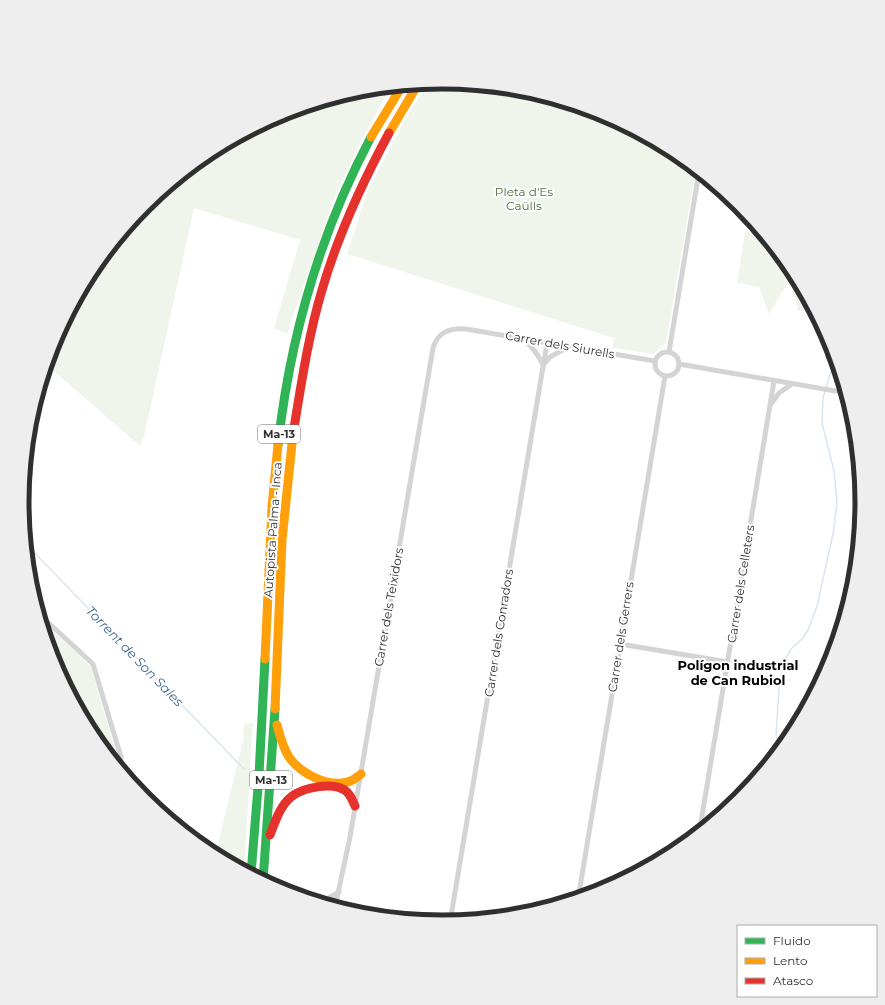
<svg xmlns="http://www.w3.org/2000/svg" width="885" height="1005" viewBox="0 0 885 1005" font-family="Montserrat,sans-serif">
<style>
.green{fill:#f0f5ec}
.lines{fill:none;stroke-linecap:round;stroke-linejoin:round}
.stream{stroke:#d9e5f2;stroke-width:1.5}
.street{stroke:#d4d4d4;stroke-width:5}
.fast{stroke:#30b455;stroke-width:9}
.slow{stroke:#ff9f0a;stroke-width:9}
.jam{stroke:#e5322d;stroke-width:9}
.labels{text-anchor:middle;stroke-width:4;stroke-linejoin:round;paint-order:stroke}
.shield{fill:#fff;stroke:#6d6d6d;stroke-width:1}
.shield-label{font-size:11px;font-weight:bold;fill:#2f2f2f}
.park-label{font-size:12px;fill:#4c6c3b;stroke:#fff}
.street-label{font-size:12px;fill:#2f2f2f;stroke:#fff}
.water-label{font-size:13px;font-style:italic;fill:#3b6594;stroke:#fff}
.neighbourhood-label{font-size:13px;font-weight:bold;fill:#000;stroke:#fff}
.rim{fill:none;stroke:#2f2f2f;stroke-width:5}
</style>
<rect width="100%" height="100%" fill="#fff"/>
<path class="green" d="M443,82L525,90L604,114L676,153L702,174H695L666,343L653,354L612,348L614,338L347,254L368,190L405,120L428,83Z
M391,87L359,145L333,201L287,334L274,328L300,240L194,208L144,437L140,446L47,365L54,341L93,269L145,205L209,153L282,114L361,90Z
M759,228L792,269L815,311H798L790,282L782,292L769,314L759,287L737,283L745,232L757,234Z
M41,621L70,646L91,667L117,757L116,765L93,736L54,663Z
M253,723L244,871L215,855L243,741L244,724Z"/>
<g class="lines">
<path class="stream" d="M26,544L244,769
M783,747L776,736L779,689L783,663L791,649L803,638L808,630L817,606L833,534L837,502L834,471L822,423L823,398L832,368L834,351"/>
<path class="street" d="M523,339C533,347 538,354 543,365L550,357L568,347
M655 364a12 12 0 1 1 24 0a12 12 0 1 1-24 0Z
M669,352L699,172
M679,364L847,393
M771,404L779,393L792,384
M39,614L93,664L121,757L120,769
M620,644L728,662
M699,834L774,381
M578,899L665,376
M320,903L339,892
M335,907L350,837L433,348C438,332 449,328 466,329L655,361
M450,922L547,343"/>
<path class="fast" d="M278,445C290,337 320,233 371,137
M251,874L259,775L265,659
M263,881L275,709"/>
<path class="slow" d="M389,133L418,84
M371,137L402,86
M265,659L272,507L278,445
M275,709L282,540L293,434
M277,725C280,736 283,748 289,757C301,774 327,787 347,782C353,781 357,777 361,774"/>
<path class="jam" d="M293,434C301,386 308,337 322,290C338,235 362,183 389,133
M270,835C275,822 280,806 291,797C303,787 335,781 347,792C351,796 353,801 355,806"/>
</g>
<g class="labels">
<g class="shield">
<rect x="258" y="425" width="42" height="18" rx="3"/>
<rect x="250" y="771" width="42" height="18" rx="3"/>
</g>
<g class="shield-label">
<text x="279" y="438">Ma-13</text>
<text x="271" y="784">Ma-13</text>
</g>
<g class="park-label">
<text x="524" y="196">Pleta d'Es<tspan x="524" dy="14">Caülls</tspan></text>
</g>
<g class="street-label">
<text transform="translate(560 345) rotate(10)" y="4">Carrer dels Siurells</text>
<text transform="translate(273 530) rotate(-86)" y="4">Autopista Palma - Inca</text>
<text transform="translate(741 584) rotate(-81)" y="4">Carrer dels Celleters</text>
<text transform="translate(389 607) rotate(-80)" y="4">Carrer dels Teixidors</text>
<text transform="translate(499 633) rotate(-81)" y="4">Carrer dels Conradors</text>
<text transform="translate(621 637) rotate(-81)" y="4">Carrer dels Gerrers</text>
</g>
<g class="water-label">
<text transform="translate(135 656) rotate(46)" y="5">Torrent de Son Sales</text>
</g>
<g class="neighbourhood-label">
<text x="738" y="670">Polígon industrial<tspan x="738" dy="15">de Can Rubiol</tspan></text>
</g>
</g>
<path d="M0 0H885V1005H0ZM29 502a413 413 0 1 1 826 0a413 413 0 1 1-826 0Z" fill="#eee" fill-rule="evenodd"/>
<path class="rim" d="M29 502a413 413 0 1 1 826 0a413 413 0 1 1-826 0Z"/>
<rect x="737" y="925" width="140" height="72" fill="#ffffff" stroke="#acacac"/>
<rect x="745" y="938" width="20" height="6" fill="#30b455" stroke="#acacac"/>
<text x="773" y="945" font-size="12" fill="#2f2f2f">Fluido</text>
<rect x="745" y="958" width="20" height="6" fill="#ff9f0a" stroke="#acacac"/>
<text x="773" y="965" font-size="12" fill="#2f2f2f">Lento</text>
<rect x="745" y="978" width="20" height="6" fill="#e5322d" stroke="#acacac"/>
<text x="773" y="985" font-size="12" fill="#2f2f2f">Atasco</text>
</svg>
